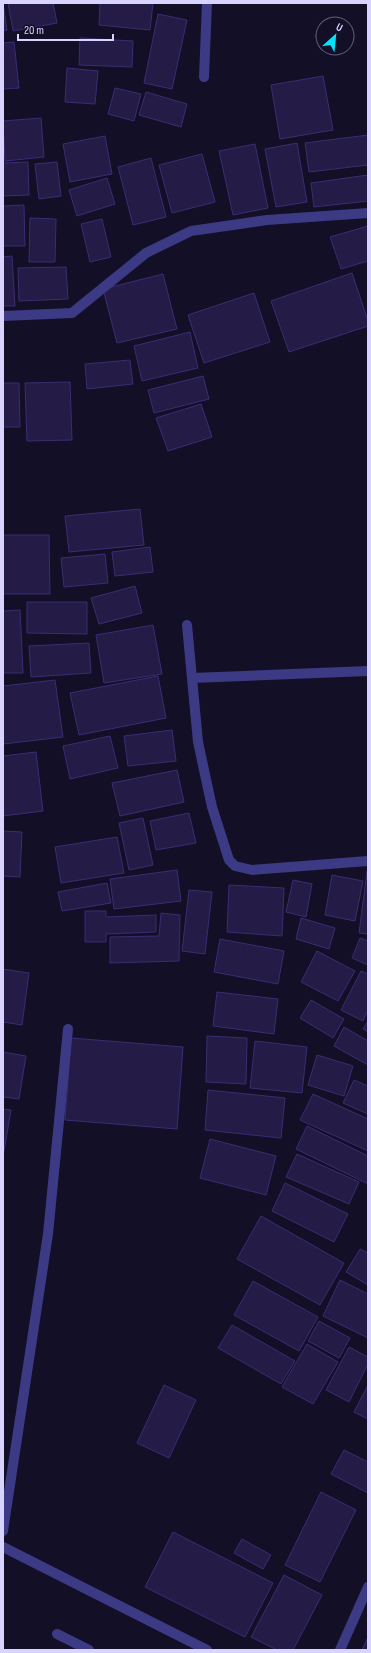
<svg xmlns="http://www.w3.org/2000/svg" width="371" height="1653" viewBox="0 0 371 1653" font-family="'Sofia Sans Condensed',sans-serif">
<style>
.building{fill:#241b47;stroke:#3b2d73}
.lines{fill:none;stroke-linecap:round;stroke-linejoin:round}
.service{stroke:#3d3a85;stroke-width:10}
.minor{stroke:#3d3a85;stroke-width:10}
</style>
<rect width="100%" height="100%" fill="#130f26"/>
<path class="building" d="M3,3L7,30L3,31Z
M8,3H53L57,23L13,31Z
M100,3H153L150,30L99,25Z
M158,14L187,20L172,89L144,83Z
M80,38L133,41L132,67L79,65Z
M14,42L19,88L3,89V43Z
M67,68L98,71L95,104L65,102Z
M323,76L333,130L280,139L271,85Z
M115,88L141,94L134,121L108,114Z
M146,92L187,104L181,127L139,115Z
M41,118L44,157L5,161L3,121Z
M368,135V165L309,172L305,143Z
M105,136L112,174L70,182L63,144Z
M297,143L307,202L276,207L265,149Z
M255,144L268,208L233,215L219,151Z
M202,154L215,202L172,213L159,165Z
M151,158L166,217L133,225L118,167Z
M28,162L29,195L3,196V163Z
M57,162L61,196L39,199L35,164Z
M368,175V201L314,207L311,183Z
M107,178L115,204L77,216L69,190Z
M24,205L25,246H3V206Z
M30,218L56,219L55,262H29Z
M102,219L111,257L90,262L81,224Z
M368,226V261L341,269L330,237Z
M12,256L15,306H3V257Z
M66,267L68,299L19,301L18,268Z
M352,273L368,321V326L289,352L271,301Z
M163,274L177,329L117,343L103,289Z
M254,293L270,342L204,363L188,315Z
M190,332L198,368L142,381L134,346Z
M130,360L133,384L87,389L85,364Z
M203,376L209,399L154,413L148,390Z
M70,382L72,440L27,441L25,383Z
M3,383H19L20,427H3Z
M201,404L212,437L168,451L156,418Z
M140,509L144,545L69,552L65,516Z
M3,535H49L50,594H3Z
M150,547L153,572L115,576L112,552Z
M105,554L108,583L64,587L61,558Z
M135,586L142,613L99,624L91,598Z
M27,602H87V634L27,633Z
M20,610L23,673H3V611Z
M153,625L162,674L104,683L96,635Z
M89,643L91,673L31,677L29,646Z
M158,676L166,718L79,735L70,693Z
M55,680L63,737L3,744V686Z
M172,730L176,761L128,766L124,736Z
M110,736L118,768L70,779L63,746Z
M36,752L43,811L3,816V756Z
M177,770L184,802L120,816L112,783Z
M189,813L196,843L156,850L150,821Z
M143,818L153,865L129,870L119,823Z
M3,831L22,832L20,877L3,876Z
M117,837L124,873L61,883L55,847Z
M177,870L181,901L114,909L110,879Z
M367,871L368,872V934L359,933Z
M332,875L363,881L355,921L325,915Z
M293,880L312,884L306,917L286,912Z
M107,883L111,903L62,911L58,892Z
M229,885L284,888L282,936L227,932Z
M189,890L212,892L205,954L182,951Z
M85,911H106V917L156,915V932L106,934V942H85Z
M161,913L180,915L179,961L110,963V937L159,936Z
M301,918L335,928L329,949L296,939Z
M360,938L368,941V965L352,958Z
M220,939L284,951L278,984L214,972Z
M317,951L355,971L338,1001L301,982Z
M3,969L29,973L22,1025L3,1022Z
M361,971L368,974V1010L363,1021L341,1010Z
M217,992L278,999L274,1034L213,1026Z
M311,1000L344,1019L333,1038L300,1018Z
M368,1021V1032L363,1029Z
M344,1027L368,1041V1065L334,1046Z
M207,1036L247,1038L246,1084L206,1082Z
M71,1038L183,1047L177,1129L65,1120Z
M255,1041L307,1047L302,1093L250,1088Z
M3,1052L26,1056L19,1099L3,1097Z
M317,1055L353,1066L344,1096L308,1085Z
M354,1080L368,1086V1114L343,1103Z
M208,1090L285,1098L281,1138L205,1130Z
M313,1094L368,1119V1151L300,1120Z
M3,1109L11,1110L3,1157Z
M307,1126L368,1156V1184L296,1149Z
M210,1139L276,1156L266,1195L200,1178Z
M297,1154L359,1182L349,1204L286,1177Z
M285,1183L348,1214L334,1242L272,1211Z
M261,1216L344,1263L320,1305L237,1259Z
M360,1249L368,1253V1285L346,1272Z
M340,1280L368,1294V1338L323,1316Z
M253,1281L318,1317L299,1351L234,1315Z
M319,1321L350,1338L339,1358L308,1341Z
M232,1325L295,1361L281,1384L218,1348Z
M307,1344L338,1362L313,1404L282,1387Z
M349,1347L368,1357V1364L349,1402L326,1390Z
M164,1385L196,1400L169,1458L137,1443Z
M368,1385V1419L354,1412Z
M344,1450L368,1462V1493L331,1474Z
M321,1492L356,1510L320,1582L285,1565Z
M173,1532L273,1583L245,1637L145,1587Z
M242,1539L271,1555L263,1569L234,1553Z
M284,1575L322,1595L293,1650H277L251,1637Z
M368,1637V1650H362Z"/>
<g class="lines">
<path class="service" d="M192,678L368,671
M57,1634L89,1650"/>
<path class="minor" d="M204,77L207,3
M3,316L72,313L146,253L191,231L267,220L368,213
M187,625L198,742L212,807L229,860L235,866L252,870L368,861
M3,1531L48,1234L68,1029
M3,1547L207,1650
M340,1650L368,1587"/>
</g>
<rect width="371" height="1653" fill="none" stroke="#d9d4ff" stroke-width="8"/>
<g transform="translate(335 36) rotate(27)"><circle r="19" fill="#130f26" stroke="#625e7d"/>
<path d="M0-3L7 15L0 10L-7 15Z" fill="#00e5ff"/>
<text y="-6" font-size="11" font-weight="bold" text-anchor="middle" fill="#d9d4ff">U</text>
</g>
<path d="M18 34v6h95v-6" fill="none" stroke="#d9d4ff" stroke-width="2"/>
<text x="24" y="34" font-size="12" fill="#d9d4ff" stroke="#130f26" stroke-width="3" paint-order="stroke">20 m</text>
</svg>
